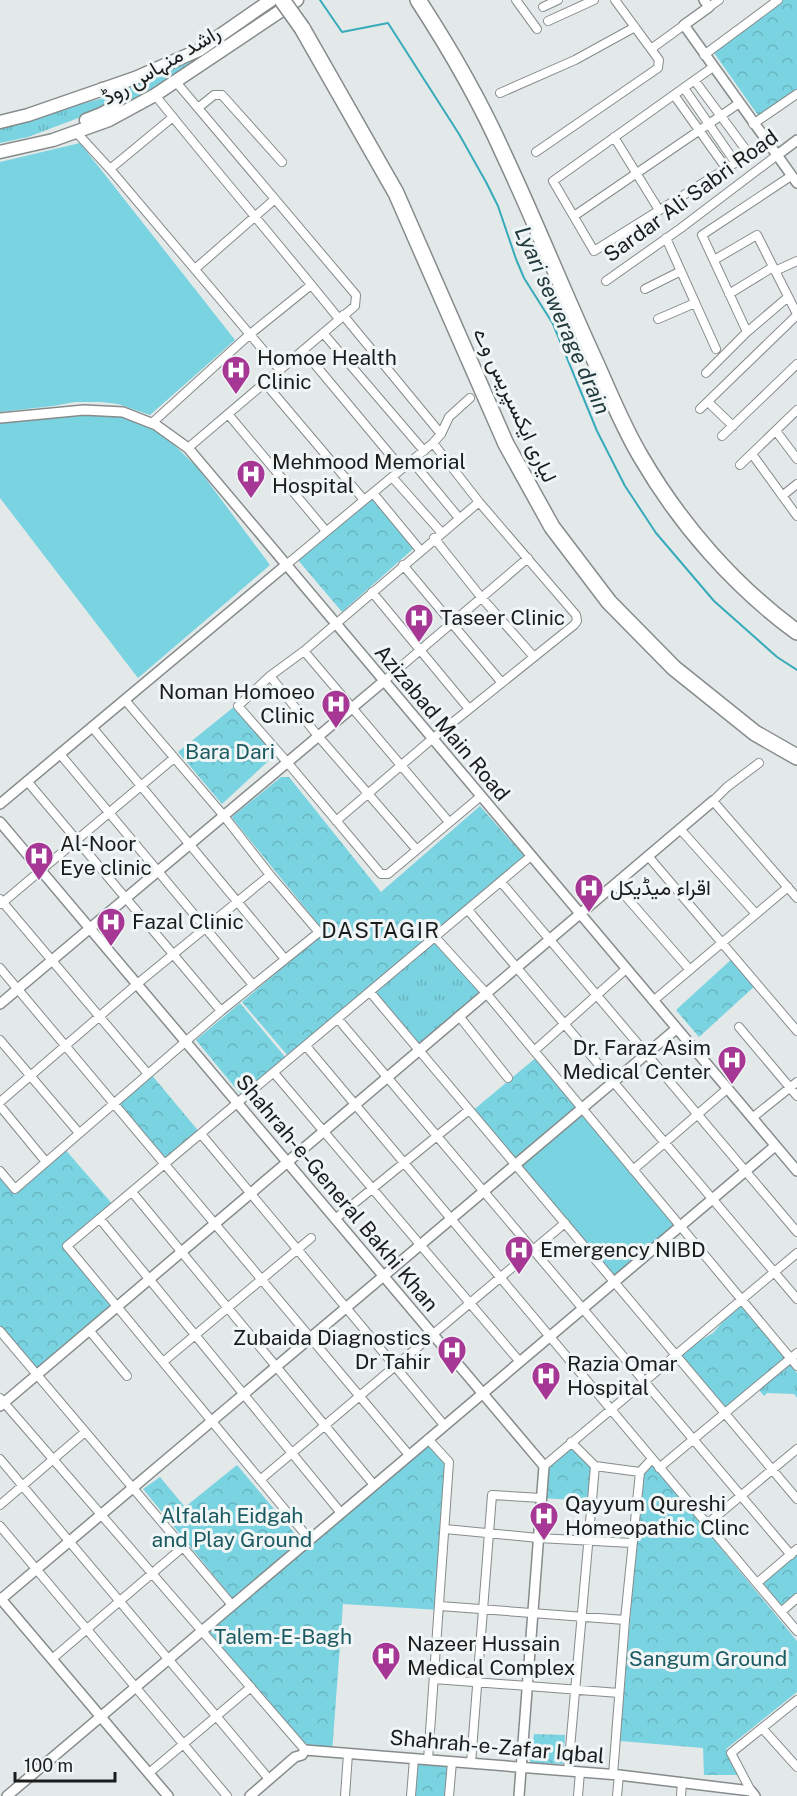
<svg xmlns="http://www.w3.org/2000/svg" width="797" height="1796" viewBox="0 0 797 1796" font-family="'Public Sans',Vazirmatn,sans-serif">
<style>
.grass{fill:url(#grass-tufts)}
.forest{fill:url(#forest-crowns)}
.pitch{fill:#7ad3e0}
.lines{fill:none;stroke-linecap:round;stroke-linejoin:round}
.stream{stroke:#37abba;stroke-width:2}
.minor-casing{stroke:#868b8c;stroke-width:10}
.tertiary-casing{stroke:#868b8c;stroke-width:12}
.primary-casing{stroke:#868b8c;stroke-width:15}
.motorway-casing{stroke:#868b8c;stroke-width:18}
.minor{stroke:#fff;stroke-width:8}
.tertiary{stroke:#fff;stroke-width:9}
.primary{stroke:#fff;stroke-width:12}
.motorway{stroke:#fff;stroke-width:15}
.motorway-bridge-casing{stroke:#868b8c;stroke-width:18;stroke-linecap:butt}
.motorway-bridge{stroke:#fff;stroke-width:15}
.labels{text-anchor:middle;stroke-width:6;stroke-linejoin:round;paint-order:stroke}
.street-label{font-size:21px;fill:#1b1d1d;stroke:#f0f5f6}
.poi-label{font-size:21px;fill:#1b1d1d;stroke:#f0f5f6;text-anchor:start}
.park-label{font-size:21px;fill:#1b5a61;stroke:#f0f5f6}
.water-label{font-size:22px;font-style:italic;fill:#213a3e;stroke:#f0f5f6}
.neighbourhood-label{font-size:22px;letter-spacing:1.5px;fill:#1b1d1d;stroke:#f0f5f6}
</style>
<defs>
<pattern id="grass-tufts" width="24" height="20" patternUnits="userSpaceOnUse" patternTransform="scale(1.5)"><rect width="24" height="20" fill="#7ad3e0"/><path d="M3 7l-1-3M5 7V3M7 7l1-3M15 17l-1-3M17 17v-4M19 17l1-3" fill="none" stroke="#69b5c0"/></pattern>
<pattern id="forest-crowns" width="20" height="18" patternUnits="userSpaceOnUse" patternTransform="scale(1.5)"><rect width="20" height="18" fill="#7ad3e0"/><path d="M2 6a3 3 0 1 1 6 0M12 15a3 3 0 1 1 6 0" fill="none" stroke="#69b5c0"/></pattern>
</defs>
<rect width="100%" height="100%" fill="#e3e8e9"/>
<path class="grass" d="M216,46L218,48L153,91L119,110L126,97L125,93L116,88L167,72Z
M107,97L113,101L110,106L28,137L0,143V126Z
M435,937L486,993L419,1050L370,992Z
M790,1365L797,1373V1398L794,1394L767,1393L764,1396L759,1390Z"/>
<path class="forest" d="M777,0H797V91L760,118L712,50Z
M372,496L413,549L342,612L298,560Z
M235,706L276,754L222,804L178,752Z
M281,777H289L381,892L480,806L525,857L288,1056L242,1002L320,936L323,930L232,818L233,816Z
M734,957L757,984L699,1037L676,1010Z
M240,1003L286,1058L242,1096L196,1040Z
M538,1056L582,1108L515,1165L471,1112Z
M150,1073L201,1134L165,1164L114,1103Z
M63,1147L115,1207L68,1247L117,1306L36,1375L0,1331V1171L16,1189Z
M742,1300L791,1358L725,1413L676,1355L713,1333Z
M428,1439L449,1462L440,1610L343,1604L332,1753L305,1750L202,1631Z
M571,1442L595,1466L591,1501L541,1498L544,1466Z
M652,1464L797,1641V1692L726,1749L742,1775H704L703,1748L620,1741L642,1473Z
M237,1465L301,1541L233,1599L143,1489L160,1477L185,1507Z
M797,1549V1598L781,1612L757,1583Z
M534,1734L565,1735L563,1764L530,1763Z
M414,1759L452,1762L449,1796H411Z"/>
<path class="pitch" d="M80,143L235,340L150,415L118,404L101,402H75L53,406L0,412V162Z
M104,414L141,420L167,438L197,467L270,565L138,678L0,498V423Z
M582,1108L680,1226L614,1282L515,1165Z"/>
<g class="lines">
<path class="stream" d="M320,0L342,32L388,23L459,134L486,182L498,206L516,259L524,278L553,324L597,431L625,486L656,533L714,601L777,657L797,670"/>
<g class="minor-casing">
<path id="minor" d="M516,0L537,29
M543,7L558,0
M709,7L719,0
M548,21L594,0
M651,49L684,25
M704,55L778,0
M713,67L553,181L594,251L767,143
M695,81L749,154
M176,82L356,295L355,306L188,448
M684,88L735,162
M500,93L575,60L635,27
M155,95C215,170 278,243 339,319
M674,95L726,168
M198,108L214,95H222L282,162
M753,124L797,94
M76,132L110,169L280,370
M614,137L659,210
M536,152L658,68L659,60L615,0
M110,169L173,117
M574,216L738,104
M666,238L716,349
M714,260L757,235L797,314
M195,269L275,199
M775,271L797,261
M606,281L681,228L776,156
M645,289L681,271
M729,294L773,267
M343,315L441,434
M658,319L695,303
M747,332L702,235L791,176
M323,333L424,451
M303,350L402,469
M706,373L747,332L788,297
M265,383L364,500
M708,402L733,426
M700,409L797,315
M228,414L326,531
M152,423L249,335L311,285
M776,431L797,459
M722,436L797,364
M752,454L797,516
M412,461L459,518
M740,465L797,410
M392,477L441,532
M373,493L420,550
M782,496L797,484
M479,502L304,651L270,676L238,706L287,762L381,874H388L481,796
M434,538L481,597L534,657
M286,565L433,443L441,434L449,417L470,398
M403,565L502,683
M372,592L469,709
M304,651L449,822
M270,676L318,736L416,849
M384,681L528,558
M92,727L285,959
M60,754L253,985
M759,763L727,787L713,801L797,898
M27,781L221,1011
M336,821L432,739L574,625L577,621L576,615L479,502L433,443
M680,829L756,914
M648,856L797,1031
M501,882L797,1232
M615,884L690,970
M0,899L148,1074
M1,904L174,758
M468,910L797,1299
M435,937L486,993L797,1366
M0,968L409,1455
M370,992L797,1499
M653,1001L788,887
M459,1016L508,1078
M338,1019L791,1555
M739,1027L797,1096
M0,1040L79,1133
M306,1046L797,1631
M534,1051L626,969
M274,1073L520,1362
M0,1102L137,984L270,875L224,816L125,700
M0,1106L46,1162
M752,1118L797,1082
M201,1134L444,1425
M633,1170L727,1089
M0,1171L15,1189L221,1011L318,933L317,930L270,875
M132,1192L374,1485
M100,1219L341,1513
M335,1219L469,1110
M89,1330L127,1376
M0,1331L232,1605
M163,1362L311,1238
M0,1398L305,1750
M0,1459L269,1779
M544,1466L797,1253
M595,1466L640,1472
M659,1468L797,1353
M260,1480L565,1223
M0,1505L85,1432
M707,1524L797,1449
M0,1526L227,1796
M445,1529L538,1538L632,1543
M310,1540L67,1246L531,856
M757,1583L797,1549
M440,1606L625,1620
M781,1612L797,1598
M52,1659L183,1547
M434,1679L619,1693
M762,1728L797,1767
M428,1760L449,1462L428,1439
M471,1763L492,1495L541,1498
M568,1771L595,1466L571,1442
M149,1773L251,1687
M613,1775L625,1620L640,1472L652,1459
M751,1791L731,1753L797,1700
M345,1796L348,1754
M411,1796L414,1759
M449,1796L452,1762
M578,1796L580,1772
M617,1796L619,1775
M681,1796L682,1782"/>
</g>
<g class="tertiary-casing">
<path id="tertiary" d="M704,0L709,7L684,25L797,183
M776,156L797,140
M0,418L84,410L123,412L156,425L188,448L797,1171
M0,804L286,565
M0,822L544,1466L519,1796
M0,1004L384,681
M0,1406L713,801
M0,1598L168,1796
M0,1600L676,1029
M7,1796L775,1146
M250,1796L295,1757L302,1755L305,1750L619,1775L751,1791L755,1796"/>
</g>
<g class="primary-casing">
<path id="primary" d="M86,120C98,115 111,112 118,100L117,96L102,89
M0,122L28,115L135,78L199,50L271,0
M0,152L53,140L109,120L155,95L297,0"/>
</g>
<g class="motorway-casing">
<path id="motorway" d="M418,0C450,49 480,101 504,155C536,223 564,294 596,363C610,394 623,427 641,457C680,524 734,586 797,632
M302,28L396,193L506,444L552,527L609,602L674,668L755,733L797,757"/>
</g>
<use href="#minor" class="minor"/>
<use href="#tertiary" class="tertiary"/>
<use href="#primary" class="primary"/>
<use href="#motorway" class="motorway"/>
<g class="motorway-bridge-casing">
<path id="motorway-bridge" d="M282,0L302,28"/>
</g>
<use href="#motorway-bridge" class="motorway-bridge"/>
</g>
<defs>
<g id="hospital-pin" transform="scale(1.5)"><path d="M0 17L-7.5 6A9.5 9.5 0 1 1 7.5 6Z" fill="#a73795" stroke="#f0f5f6"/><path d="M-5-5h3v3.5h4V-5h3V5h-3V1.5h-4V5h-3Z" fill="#fff"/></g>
</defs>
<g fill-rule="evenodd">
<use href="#hospital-pin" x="236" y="370"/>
<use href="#hospital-pin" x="251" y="474"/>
<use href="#hospital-pin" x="419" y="618"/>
<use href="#hospital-pin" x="336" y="704"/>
<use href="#hospital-pin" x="39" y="856"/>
<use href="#hospital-pin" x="589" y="888"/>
<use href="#hospital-pin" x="111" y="922"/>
<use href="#hospital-pin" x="732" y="1060"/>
<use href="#hospital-pin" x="519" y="1250"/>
<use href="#hospital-pin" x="452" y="1350"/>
<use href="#hospital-pin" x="546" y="1376"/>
<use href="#hospital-pin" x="544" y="1516"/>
<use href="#hospital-pin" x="386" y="1656"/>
</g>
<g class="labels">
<g class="street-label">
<text transform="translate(161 65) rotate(-31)" y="7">راشد منہاس روڈ</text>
<text transform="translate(691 196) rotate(-36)" y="7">Sardar Ali Sabri Road</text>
<text transform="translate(515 405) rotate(65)" y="7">لیاری ایکسپریس وے</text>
<text transform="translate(442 723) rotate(50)" y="7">Azizabad Main Road</text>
<text transform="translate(337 1193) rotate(50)" y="7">Shahrah-e-General Bakhi Khan</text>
<text transform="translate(497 1747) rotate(5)" y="7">Shahrah-e-Zafar Iqbal</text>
</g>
<g class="poi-label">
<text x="257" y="365">Homoe Health<tspan x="257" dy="24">Clinic</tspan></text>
<text x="272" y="469">Mehmood Memorial<tspan x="272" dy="24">Hospital</tspan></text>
<text x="440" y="625">Taseer Clinic</text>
<text x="315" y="699" text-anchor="end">Noman Homoeo<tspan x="315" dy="24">Clinic</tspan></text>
<text x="60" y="851">Al-Noor<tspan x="60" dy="24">Eye clinic</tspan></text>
<text x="610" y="895">اقراء میڈیکل</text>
<text x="132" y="929">Fazal Clinic</text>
<text x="711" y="1055" text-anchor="end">Dr. Faraz Asim<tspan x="711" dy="24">Medical Center</tspan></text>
<text x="540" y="1257">Emergency NIBD</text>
<text x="431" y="1345" text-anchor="end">Zubaida Diagnostics<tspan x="431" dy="24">Dr Tahir</tspan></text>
<text x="567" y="1371">Razia Omar<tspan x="567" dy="24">Hospital</tspan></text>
<text x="565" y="1511">Qayyum Qureshi<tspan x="565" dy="24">Homeopathic Clinc</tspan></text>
<text x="407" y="1651">Nazeer Hussain<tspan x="407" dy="24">Medical Complex</tspan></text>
</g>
<g class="park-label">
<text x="230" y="759">Bara Dari</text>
<text x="232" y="1523">Alfalah Eidgah<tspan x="232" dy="24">and Play Ground</tspan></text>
<text x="283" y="1644">Talem-E-Bagh</text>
<text x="708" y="1666">Sangum Ground</text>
</g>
<g class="water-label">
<text transform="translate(563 320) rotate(66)" y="8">Lyari sewerage drain</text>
</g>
<g class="neighbourhood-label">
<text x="381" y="938">DASTAGIR</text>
</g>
</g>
<path d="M15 1772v9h100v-9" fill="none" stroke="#1b1d1d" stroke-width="3"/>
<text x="24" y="1772" font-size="18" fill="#1b1d1d" stroke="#f0f5f6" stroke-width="4.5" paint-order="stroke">100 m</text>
</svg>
